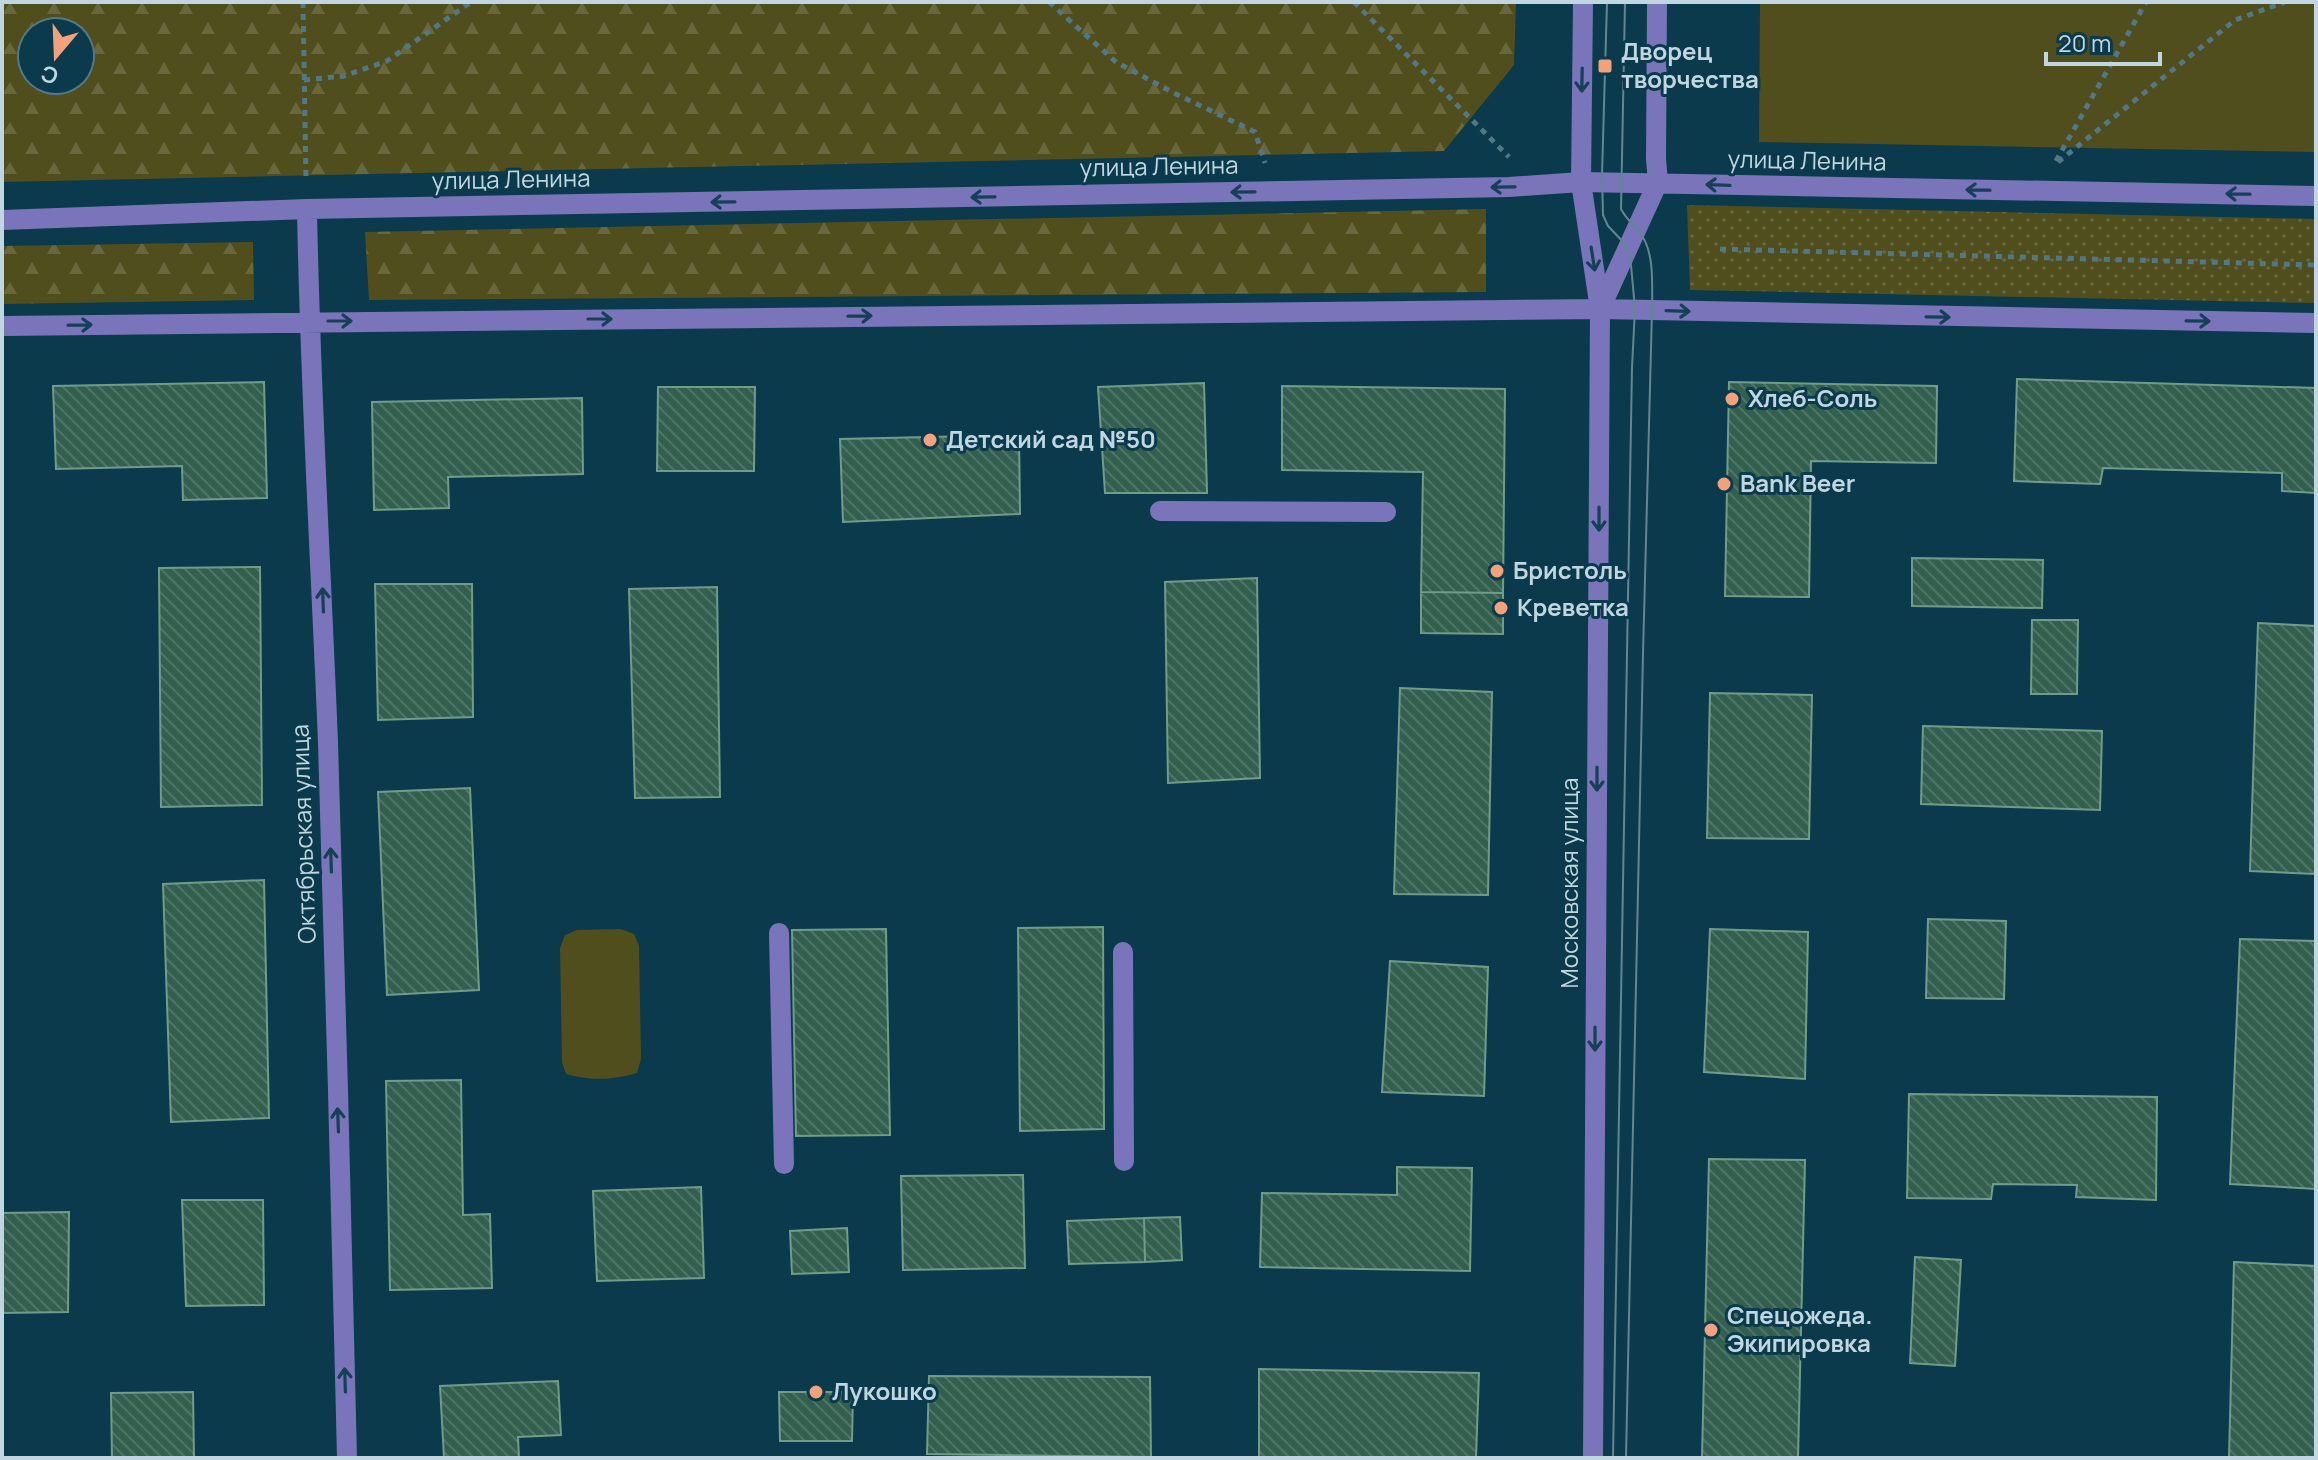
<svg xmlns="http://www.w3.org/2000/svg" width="2318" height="1460" viewBox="0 0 2318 1460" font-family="Manrope,sans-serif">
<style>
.grass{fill:url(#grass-dots)}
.forest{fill:url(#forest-firs);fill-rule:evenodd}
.green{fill:#514e1d}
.building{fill:url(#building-back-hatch);stroke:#6f9d89;stroke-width:2}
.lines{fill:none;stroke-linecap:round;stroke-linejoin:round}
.path{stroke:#527786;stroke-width:5;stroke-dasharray:6 6;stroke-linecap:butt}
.minor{stroke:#7a75ba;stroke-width:20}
.tram{stroke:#638694;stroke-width:2}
.oneway{stroke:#154056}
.poi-dot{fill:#f1a17b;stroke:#0a3a4b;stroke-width:3}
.labels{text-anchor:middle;stroke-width:6;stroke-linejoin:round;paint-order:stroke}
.poi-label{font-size:24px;font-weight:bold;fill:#c0d6e1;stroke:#0a3a4b;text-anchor:start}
.street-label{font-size:24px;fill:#c0d6e1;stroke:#0a3a4b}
</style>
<defs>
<pattern id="grass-dots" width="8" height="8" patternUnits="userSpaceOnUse" patternTransform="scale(2)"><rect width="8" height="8" fill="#514e1d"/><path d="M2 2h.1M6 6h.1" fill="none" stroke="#68673e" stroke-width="1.8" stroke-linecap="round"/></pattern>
<pattern id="forest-firs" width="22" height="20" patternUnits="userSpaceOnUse" patternTransform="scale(2)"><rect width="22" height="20" fill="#514e1d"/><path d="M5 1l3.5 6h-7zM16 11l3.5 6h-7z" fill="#68673e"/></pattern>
<pattern id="building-back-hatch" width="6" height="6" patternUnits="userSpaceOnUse" patternTransform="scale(2)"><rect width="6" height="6" fill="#335f4e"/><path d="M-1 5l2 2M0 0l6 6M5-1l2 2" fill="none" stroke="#4f7567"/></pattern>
</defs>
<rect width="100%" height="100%" fill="#0a3a4b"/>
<path class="grass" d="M1687,205L2316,219V303L1690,290Z"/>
<path class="forest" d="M2,2H1516L1514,65L1444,151L2,182ZM32,32H80V80H32Z
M1486,209V292L369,300L365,232Z
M253,242L254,300L2,304V246Z"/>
<path class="green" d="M1760,2H2316V152L1759,142Z
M621,929L634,934L639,946L641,1059L637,1073C615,1080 588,1081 566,1074L562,1062L560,948L565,935L577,930Z"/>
<path class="building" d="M2017,379L2316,388V493L2282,491V473L2103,468L2100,484L2014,481Z
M264,382L267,498L183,500L182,466L56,469L53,386Z
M1729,382L1937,386L1936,463L1811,461L1809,597L1725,596Z
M1204,383L1207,493H1105L1098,387Z
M1282,386L1505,389L1503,593L1421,592L1423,472L1282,470Z
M658,387H755L754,471H657Z
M582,398L583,474L448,477L449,508L374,510L372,402Z
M1019,435L1020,514L843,522L840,439Z
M1912,558L2043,560L2042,608L1912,606Z
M260,567L262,805L161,807L159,568Z
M1257,578L1260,778L1168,783L1165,582Z
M375,584H472L473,717L378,720Z
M717,587L720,797L635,798L629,589Z
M1421,592L1503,593V634L1421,633Z
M2032,620H2078L2077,694H2031Z
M2258,623L2316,626V874L2250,871Z
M1400,688L1492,692L1488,895L1394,894Z
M1710,693L1812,695L1809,839L1707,838Z
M1923,726L2102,731L2100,810L1921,804Z
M470,788L479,990L387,995L378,792Z
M264,880L269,1118L171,1122L163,884Z
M1928,919L2006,921L2004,999L1926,998Z
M1103,927L1104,1129L1020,1131L1018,928Z
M886,929L890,1135L796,1136L792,930Z
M1710,929L1808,932L1805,1079L1704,1072Z
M2240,939L2316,941V1189L2230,1184Z
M1390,961L1488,967L1484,1096L1382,1092Z
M461,1080L463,1215L490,1214L492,1288L390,1290L386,1081Z
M1909,1094L2157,1097L2156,1200L2076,1197L2077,1185L1993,1184L1991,1199L1907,1198Z
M1709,1159L1805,1160L1798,1458H1702Z
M1397,1167L1472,1168L1470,1271L1260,1267L1262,1193L1397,1195Z
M1023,1175L1025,1268L903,1270L901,1176Z
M701,1187L704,1278L597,1281L593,1191Z
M182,1200H263L264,1305L186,1306Z
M69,1212L68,1312L2,1313V1213Z
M1180,1217L1182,1260L1145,1262L1144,1218Z
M1144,1218L1145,1262L1069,1264L1067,1221Z
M847,1228L849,1272L792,1274L790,1231Z
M1915,1257L1961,1260L1955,1366L1910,1363Z
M2234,1262L2316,1266V1458H2229Z
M1259,1369L1479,1373L1476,1458H1259Z
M929,1376L1150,1377L1151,1457L927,1454Z
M558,1381L561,1435L518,1437L519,1458H444L440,1386Z
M193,1392L194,1458H112L111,1393Z
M779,1392H853L852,1441H780Z"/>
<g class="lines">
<path class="path" d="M303,2L306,181
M1049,2L1116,62L1176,94L1255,132L1265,163
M1354,2L1509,157
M304,80L344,76L387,61L471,2
M2056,161L2146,2
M2058,162L2235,20L2285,2
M1720,249L2316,265"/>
<path class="minor" d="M1583,2L1581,182L1600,309L1593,1458
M307,209C310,387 321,565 328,743C336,981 341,1220 347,1458
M2,220L307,209L1509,187L1581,182L2316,196
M1600,309L1658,182L1656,159L1657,2
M2,326L1600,309L2316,323
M1160,511L1386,512
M779,933L784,1164
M1123,952L1124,1161"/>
<path class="tram" d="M1607,2L1602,175L1603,215L1608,226L1627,246L1630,254L1635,309L1632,367L1613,1458
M1625,2L1621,209C1626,219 1634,225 1641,234C1655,254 1652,287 1652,311L1643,654L1626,1458"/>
</g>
<defs><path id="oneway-shaft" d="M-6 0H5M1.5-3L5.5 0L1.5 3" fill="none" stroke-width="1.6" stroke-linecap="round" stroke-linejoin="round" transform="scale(2)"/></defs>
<g class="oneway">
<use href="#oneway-shaft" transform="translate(1582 80) rotate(91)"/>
<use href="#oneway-shaft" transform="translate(1718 185) rotate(-178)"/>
<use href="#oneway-shaft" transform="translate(1503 187) rotate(179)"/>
<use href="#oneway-shaft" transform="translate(1978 190) rotate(-179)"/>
<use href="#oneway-shaft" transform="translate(1243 192) rotate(179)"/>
<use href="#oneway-shaft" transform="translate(2238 194) rotate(-179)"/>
<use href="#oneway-shaft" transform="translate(983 197) rotate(179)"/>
<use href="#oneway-shaft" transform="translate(723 202) rotate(179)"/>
<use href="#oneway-shaft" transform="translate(1593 259) rotate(81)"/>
<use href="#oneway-shaft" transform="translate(1678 311) rotate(2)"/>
<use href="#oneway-shaft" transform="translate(860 316) rotate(-1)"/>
<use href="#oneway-shaft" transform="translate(1938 317) rotate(1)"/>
<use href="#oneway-shaft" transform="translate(600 319)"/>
<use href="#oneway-shaft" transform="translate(340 321)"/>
<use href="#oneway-shaft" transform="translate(2198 321) rotate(1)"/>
<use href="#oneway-shaft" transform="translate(80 325) rotate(-1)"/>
<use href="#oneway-shaft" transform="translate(1599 519) rotate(90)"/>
<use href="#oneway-shaft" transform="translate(323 600) rotate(-92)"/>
<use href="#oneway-shaft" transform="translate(1597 779) rotate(90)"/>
<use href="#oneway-shaft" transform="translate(331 860) rotate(-92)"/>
<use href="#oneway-shaft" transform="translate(1595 1039) rotate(90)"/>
<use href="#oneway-shaft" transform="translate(338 1120) rotate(-92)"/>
<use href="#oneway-shaft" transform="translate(345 1380) rotate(-92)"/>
</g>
<g class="poi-dot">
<rect x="1597" y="58" width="16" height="16" rx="4"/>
<circle cx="1732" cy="399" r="8"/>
<circle cx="930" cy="440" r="8"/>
<circle cx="1724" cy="484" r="8"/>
<circle cx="1497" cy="571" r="8"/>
<circle cx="1501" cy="608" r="8"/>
<circle cx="1711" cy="1330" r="8"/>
<circle cx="816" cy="1392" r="8"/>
</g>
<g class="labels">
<g class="poi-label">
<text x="1621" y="60">Дворец<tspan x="1621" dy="28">творчества</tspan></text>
<text x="1748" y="407">Хлеб-Соль</text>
<text x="946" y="448">Детский сад №50</text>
<text x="1740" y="492">Bank Beer</text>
<text x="1513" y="579">Бристоль</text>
<text x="1517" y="616">Креветка</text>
<text x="1727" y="1324">Спецожеда.<tspan x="1727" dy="28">Экипировка</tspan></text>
<text x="832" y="1400">Лукошко</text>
</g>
<g class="street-label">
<text transform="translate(1807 161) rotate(1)" y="8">улица Ленина</text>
<text transform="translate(1159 167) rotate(-1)" y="8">улица Ленина</text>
<text transform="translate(511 180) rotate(-1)" y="8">улица Ленина</text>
<text transform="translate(304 834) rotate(-92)" y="8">Октябрьская улица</text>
<text transform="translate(1570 883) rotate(-90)" y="8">Московская улица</text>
</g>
</g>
<rect width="2318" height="1460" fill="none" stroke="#c0d6e1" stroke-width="8"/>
<g transform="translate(56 56) rotate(199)"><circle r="38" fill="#0a3a4b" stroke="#537887" stroke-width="2"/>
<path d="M0-6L14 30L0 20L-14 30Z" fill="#f1a17b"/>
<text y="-12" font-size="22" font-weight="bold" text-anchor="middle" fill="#c0d6e1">С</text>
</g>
<path d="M2046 52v12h114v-12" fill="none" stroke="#c0d6e1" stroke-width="4"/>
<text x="2058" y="52" font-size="24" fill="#c0d6e1" stroke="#0a3a4b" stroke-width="6" paint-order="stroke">20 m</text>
</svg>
